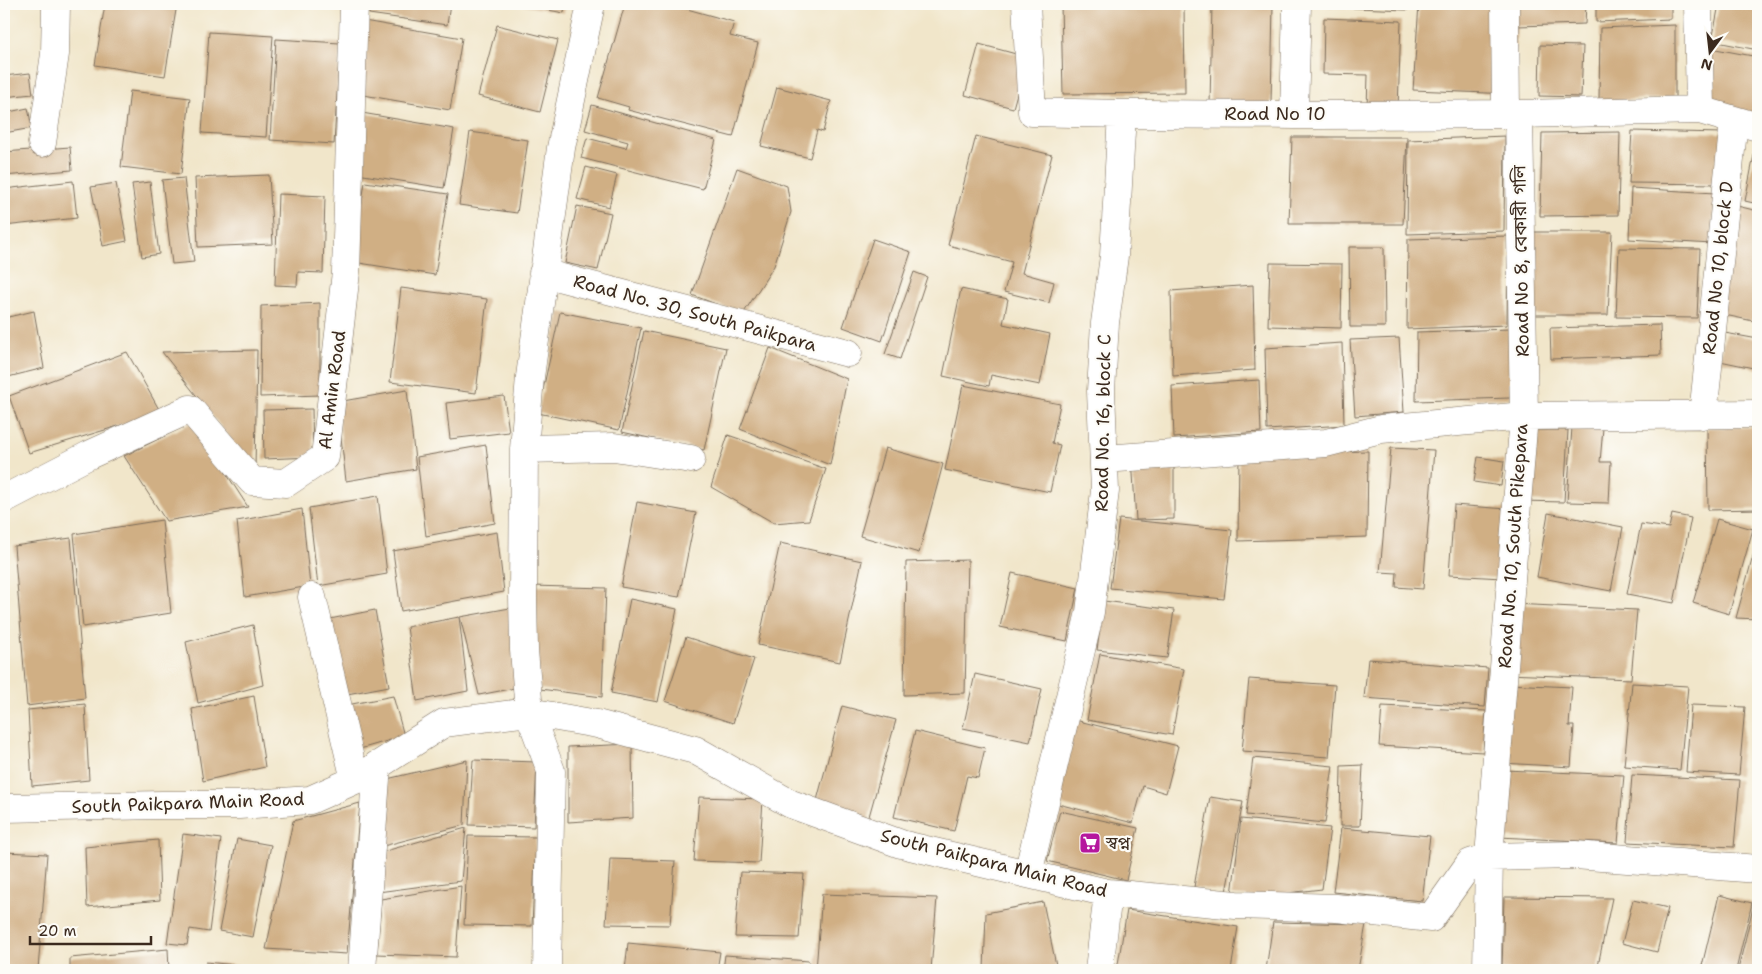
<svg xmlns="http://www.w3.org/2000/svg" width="1762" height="974" viewBox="0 0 1762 974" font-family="'Shantell Sans','Noto Sans Bengali',sans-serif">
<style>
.building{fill:#d0af84}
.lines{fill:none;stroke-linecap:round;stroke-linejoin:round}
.minor-casing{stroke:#7b6c5a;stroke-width:29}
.minor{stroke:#fff;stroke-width:28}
.labels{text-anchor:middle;stroke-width:4.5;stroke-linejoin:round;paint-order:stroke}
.street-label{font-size:18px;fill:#3b2a1e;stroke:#fdfcf7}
.poi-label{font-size:18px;fill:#3b2a1e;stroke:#fdfcf7;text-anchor:start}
</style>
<rect width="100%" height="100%" fill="#fdfcf7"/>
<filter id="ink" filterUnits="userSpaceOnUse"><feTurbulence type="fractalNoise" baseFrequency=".02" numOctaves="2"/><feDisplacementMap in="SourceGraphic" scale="10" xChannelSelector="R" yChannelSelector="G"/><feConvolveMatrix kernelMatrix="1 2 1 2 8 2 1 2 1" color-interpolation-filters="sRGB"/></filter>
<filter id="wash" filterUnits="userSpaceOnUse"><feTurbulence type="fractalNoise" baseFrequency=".0096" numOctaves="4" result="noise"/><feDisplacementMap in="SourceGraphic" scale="20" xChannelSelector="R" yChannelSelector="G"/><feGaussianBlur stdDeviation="1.12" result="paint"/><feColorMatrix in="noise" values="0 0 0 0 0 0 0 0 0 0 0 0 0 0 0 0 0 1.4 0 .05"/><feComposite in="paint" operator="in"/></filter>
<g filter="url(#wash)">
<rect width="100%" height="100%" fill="#f1e6ca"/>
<g id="blocks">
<path class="building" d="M4,4H6L7,25H4Z
M105,4H177L165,76L95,65Z
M370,4H450L447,25L369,14Z
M516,4H565L564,13Z
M625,4H669L734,22L730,36L758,43L733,137L628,110L629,107L598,98Z
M1061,4H1184L1185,93L1063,94Z
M1212,4H1273L1271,103L1210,105Z
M1330,4H1408V10L1329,7Z
M1419,4H1586L1585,24L1517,26L1512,94L1413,90Z
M1596,4H1671V19L1596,22Z
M1719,4H1758V50L1712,41Z
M1324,18L1401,21L1398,109L1367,108L1368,75L1323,74Z
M364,21L462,38L450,110L352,93Z
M497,25L558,40L540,112L478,96Z
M1675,25V98L1599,101L1600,28Z
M209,32L273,36L266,137L202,133Z
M276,39L340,43L334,144L270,140Z
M979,44L1027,57L1013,108L965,95Z
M1540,45L1583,46L1581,97L1539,96Z
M1705,47L1758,57V124L1703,102Z
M30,73L33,94L4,97V76Z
M777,87L831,101L823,132L817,130L810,158L761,146Z
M130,91L190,98L181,174L121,167Z
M592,105L716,140L703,189L581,158L587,138L626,148L628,142L585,130Z
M28,108L32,128L4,133V113Z
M362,113L454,129L444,188L351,173Z
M1632,131L1723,133L1720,184L1629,183Z
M470,132L528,140L517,213L459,205Z
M1620,132L1618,215L1540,216L1542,133Z
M976,136L1052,155L1022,273L1054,282L1049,303L1004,292L1012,262L948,245Z
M1505,136L1504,231L1407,234L1408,140Z
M1292,137H1407L1403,224H1289Z
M1756,145L1758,146V204L1745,201Z
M70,147L72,170L4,176V152Z
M586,167L617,175L609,207L577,199Z
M737,168L787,186L791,212L774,266L743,314L692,295Z
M269,175L273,244L198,247L195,178Z
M184,178L194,262L172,264L162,180Z
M73,181L77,218L4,226V189Z
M150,182L159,254L142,257L132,184Z
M365,182L448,194L435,275L353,262Z
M116,183L127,241L103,246L91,187Z
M1631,188L1715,193L1712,244L1629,239Z
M278,194L325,196L323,273L298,272L297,286L275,285Z
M1733,205L1758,211V322L1720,314Z
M577,206L611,213L598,270L565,263Z
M1534,232H1612L1608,315H1530Z
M1508,236L1507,325L1407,329L1408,239Z
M873,239L911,252L882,341L843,327Z
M1349,247H1384L1385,327H1350Z
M1619,248L1700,249L1697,318L1616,317Z
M1270,263L1342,264L1341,328L1268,326Z
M914,272L927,277L900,359L885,354Z
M1253,285L1255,370L1173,376L1171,291Z
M401,288L487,299L476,393L390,382Z
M961,289L1008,299L1003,324L1050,334L1040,385L991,375L989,386L943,376Z
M320,303V395L260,397L261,306Z
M34,311L44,368L4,378V318Z
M560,312L641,328L619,430L538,413Z
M1660,325L1661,355L1551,359L1550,328Z
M1510,329V398L1416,401L1417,332Z
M644,331L726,348L704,450L622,432Z
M1725,333L1758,339V369L1720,361Z
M1399,338L1404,412L1355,416L1350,340Z
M1342,343L1344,425L1267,430L1265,348Z
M770,348L847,379L830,465L740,429Z
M257,350L255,470L162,352Z
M127,352L161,413L29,453L9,396Z
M1259,380L1261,432L1174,438L1172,386Z
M963,385L1060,404L1052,443L1060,445L1050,492L945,470Z
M407,390L416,469L346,481L337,402Z
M504,396L509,432L450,439L446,403Z
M312,409L313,457L264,459L263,410Z
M193,422L248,507L166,521L124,456Z
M1572,427L1603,428L1600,462H1611L1609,503L1567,502Z
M1758,427V509L1708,510L1707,428Z
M1525,430H1568L1564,502L1521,501Z
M728,435L826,469L809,520L774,523L711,487Z
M486,445L495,523L426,536L417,457Z
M885,448L943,464L919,553L860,536Z
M1391,448L1434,450L1423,589L1396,587L1397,573L1380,572Z
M1368,451L1367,537L1238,541L1239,454Z
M1174,457V519L1136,520L1132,458Z
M1478,457L1504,461L1501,486L1474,482Z
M378,496L387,574L318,586L309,508Z
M637,502L696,513L679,597L621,587Z
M1454,505L1507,509L1502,578L1449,575Z
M302,509L310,586L245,597L237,521Z
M1548,513L1623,527L1611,591L1537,577Z
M1672,514L1691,518L1674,603L1627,594L1641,524L1669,528Z
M1119,519L1232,530L1224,599L1110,588Z
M1717,519L1753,529L1729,614L1693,603Z
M162,520L171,613L83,627L74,534Z
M497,532L504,592L401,611L393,551Z
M71,538L85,698L27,706L14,546Z
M1758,538V619L1736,618Z
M780,543L862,561L840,662L758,645Z
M968,560L965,693L904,695L906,562Z
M1012,573L1078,588L1067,641L1000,627Z
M531,586L606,588L602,697L540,689Z
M630,599L677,609L658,702L611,693Z
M1104,601L1174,610L1167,658L1097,650Z
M1512,604L1637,610L1631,679L1507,674Z
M510,608L520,687L479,695L460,617Z
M375,610L389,686L342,695L325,620Z
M459,617L468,691L417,701L407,627Z
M253,625L263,685L198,703L186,642Z
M686,637L754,659L733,723L665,701Z
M1100,654L1184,669L1172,735L1087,720Z
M1368,659L1488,668L1485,707L1364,698Z
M975,674L1042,689L1030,742L963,728Z
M1249,679L1335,685L1329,757L1242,751Z
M1632,683L1688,686L1680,770L1624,766Z
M1508,684L1572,687L1569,726H1574L1571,767L1502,763Z
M254,696L265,767L203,781L192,709Z
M393,696L404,736L360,749L347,705Z
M85,704L89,780L32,786L28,710Z
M1691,705L1745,707L1739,775L1686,772Z
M842,706L896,720L868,820L816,804Z
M1382,706L1486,711L1483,752L1379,746Z
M1071,719L1178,746L1166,793L1143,786L1133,823L1050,802Z
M915,731L985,748L978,778L967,776L954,831L894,817Z
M632,744L633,818L568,822V747Z
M1253,758L1333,766L1325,823L1246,815Z
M467,760L464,825L383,846L387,779Z
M473,760L537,762L534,827L469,825Z
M1363,765L1360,826H1340L1341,766Z
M1504,770L1624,775L1618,843L1499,837Z
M1632,775L1740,780L1734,847L1627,842Z
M699,797L763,799L759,863L694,861Z
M1210,797L1243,802L1226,892L1194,887Z
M360,803L347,954L266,949L293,821Z
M1060,811L1138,828L1126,880L1047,861Z
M1241,819L1330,828L1322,889L1252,897L1232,895Z
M466,828L461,881L378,892L382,852Z
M1341,828L1430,836L1422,901L1333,892Z
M183,834L221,839L209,932L190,929L187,945L167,943Z
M468,836L536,837L532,926L464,925Z
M237,839L271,845L253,937L219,931Z
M158,840L160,900L87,907L85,847Z
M4,852L47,854L38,970H4Z
M610,859L675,861L670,925L606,924Z
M740,872L804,874L799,938L735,937Z
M461,886L456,957L377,954L381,899Z
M822,894L937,898L931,970H816Z
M1719,895L1752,903L1736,970H1718L1702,966Z
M1504,897L1612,898L1597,970H1502Z
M1633,900L1668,908L1657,952L1622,943Z
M1043,902L1057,970H984L986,913Z
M1754,903L1758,904V970H1738Z
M1127,910L1238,927L1231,970H1117Z
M1273,922L1366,924L1358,970H1266Z
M628,943L720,952L717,970H625Z
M168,949L169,970H70V958Z
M725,955L809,961L808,970H723Z
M206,962L245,966L244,970H205Z"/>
</g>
</g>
<g filter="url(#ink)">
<use href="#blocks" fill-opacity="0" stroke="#7b6c5a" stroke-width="1"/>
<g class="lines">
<g class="minor-casing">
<path id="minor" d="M1026,4L1032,112C1194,116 1357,115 1519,114
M1505,4L1506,114
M1698,4L1700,110
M1294,114L1297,4
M1758,127L1700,110L1519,114L1524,416L1758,414
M42,143L55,54L56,4
M543,273L848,353
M1703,415L1734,121
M524,449L614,447L691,459
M1104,459L1326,443L1381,429L1524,416L1489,857L1487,970
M6,498L89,455L190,409L252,481L286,483L325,457L346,272L354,4
M312,597L355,780
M4,808L162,805H239L310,800L355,780L444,723L529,712L597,724L695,750L791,804L901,844L1108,893L1236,905L1336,908L1431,918L1470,863L1489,857L1575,855L1758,869
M1028,874L1090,612L1105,491L1101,391L1105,323L1114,256L1122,114
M362,970L377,765
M547,970L551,771L529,712L524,650L523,596L524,449L530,377L561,148L591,4
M1099,970L1108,893"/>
</g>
<use href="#minor" class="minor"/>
</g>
</g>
<defs>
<g id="supermarket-square" transform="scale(1.125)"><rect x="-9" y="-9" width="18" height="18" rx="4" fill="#b5179e" stroke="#fdfcf7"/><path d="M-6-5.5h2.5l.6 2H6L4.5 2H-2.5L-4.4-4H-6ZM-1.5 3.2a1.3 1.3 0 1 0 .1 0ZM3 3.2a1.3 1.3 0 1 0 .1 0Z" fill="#fff"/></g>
</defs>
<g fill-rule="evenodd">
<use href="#supermarket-square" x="1090" y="843"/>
</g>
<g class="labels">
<g class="street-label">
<text x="1275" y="120">Road No 10</text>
<text transform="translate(1521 261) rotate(-91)" y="6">Road No 8, বেকারী গলি</text>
<text transform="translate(1718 268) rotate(-84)" y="6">Road No 10, block D</text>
<text transform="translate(695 313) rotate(15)" y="6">Road No. 30, South Paikpara</text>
<text transform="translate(332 390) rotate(-83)" y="6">Al Amin Road</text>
<text transform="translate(1103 423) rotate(-89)" y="6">Road No. 16, block C</text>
<text transform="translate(1513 546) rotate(-86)" y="6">Road No. 10, South Pikepara</text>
<text transform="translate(188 803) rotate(-2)" y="6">South Paikpara Main Road</text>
<text transform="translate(994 863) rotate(14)" y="6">South Paikpara Main Road</text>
</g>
<g class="poi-label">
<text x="1106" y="849">স্বপ্ন</text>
</g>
</g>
<rect width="1762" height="974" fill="none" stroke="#fdfcf7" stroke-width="20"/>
<g transform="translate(1710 52) rotate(195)" stroke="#fdfcf7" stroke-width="4" paint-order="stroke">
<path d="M0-4L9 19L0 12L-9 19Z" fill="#3b2a1e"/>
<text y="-8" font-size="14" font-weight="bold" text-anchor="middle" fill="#3b2a1e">N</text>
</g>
<path d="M30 936v8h121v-8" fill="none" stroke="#3b2a1e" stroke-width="2.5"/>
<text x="38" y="936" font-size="15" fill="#3b2a1e" stroke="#fdfcf7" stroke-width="4" paint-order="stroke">20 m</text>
</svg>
